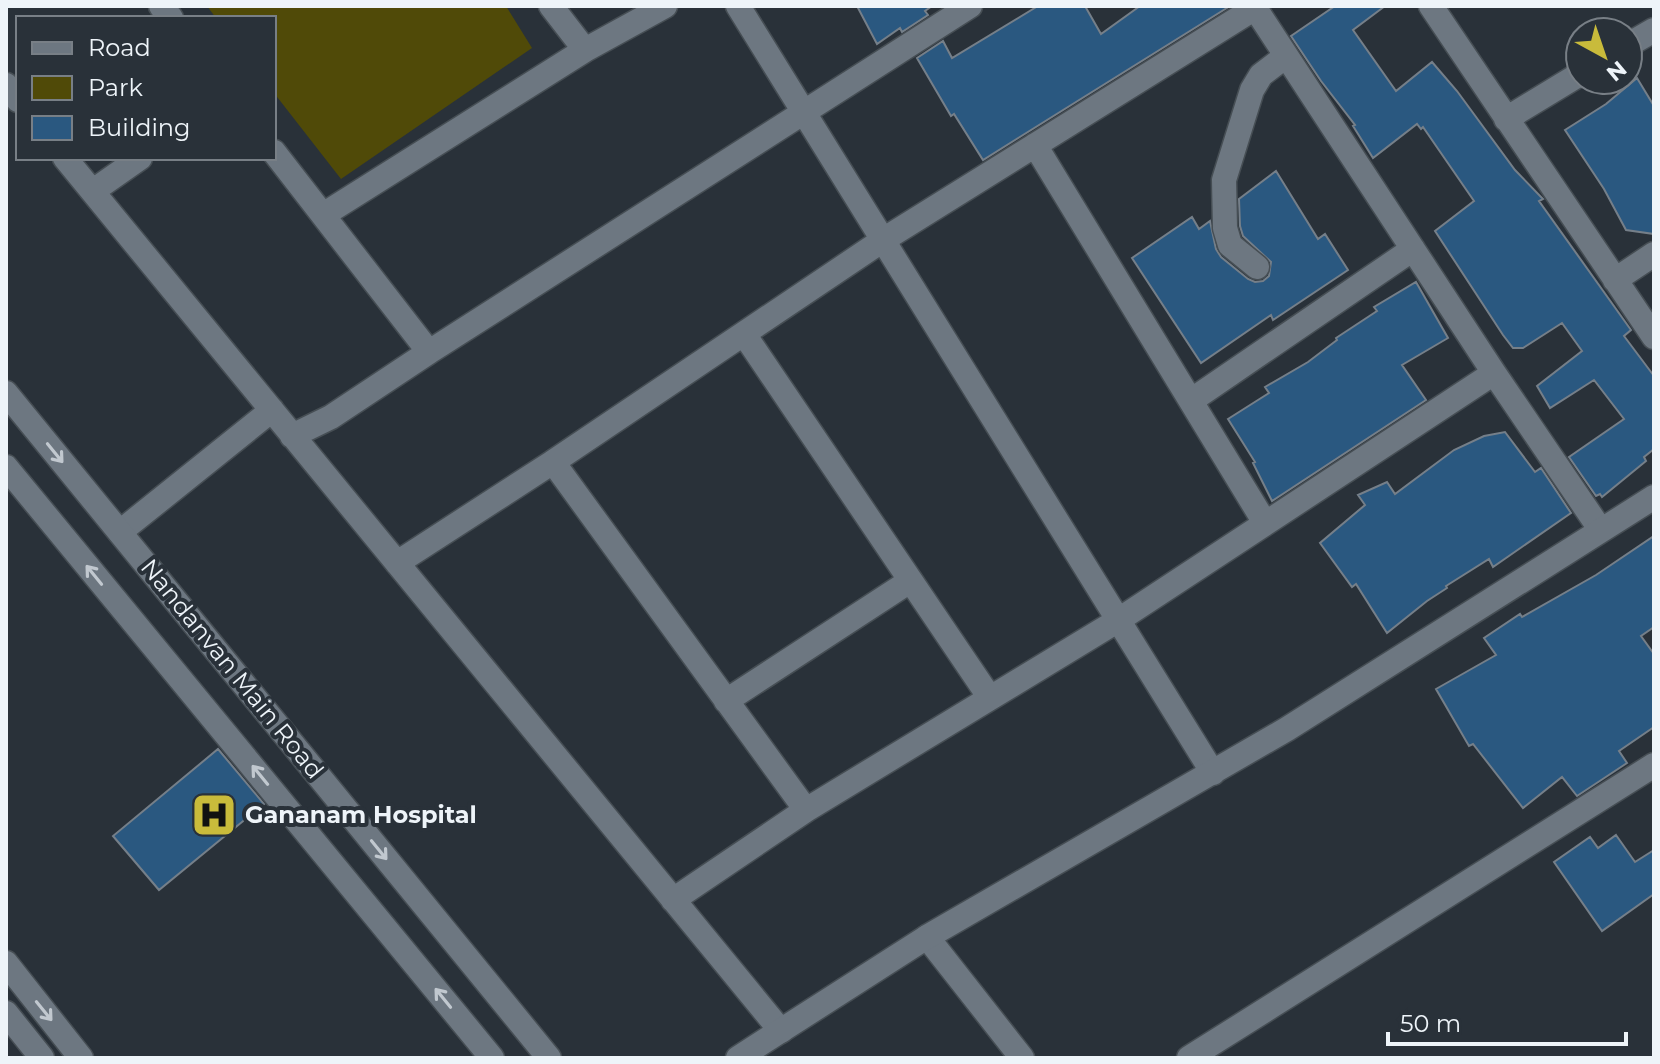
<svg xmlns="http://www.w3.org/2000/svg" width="1660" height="1064" viewBox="0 0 1660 1064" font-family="Montserrat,sans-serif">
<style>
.green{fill:#504a08}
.building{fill:#2a5880;stroke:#757f89;stroke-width:2}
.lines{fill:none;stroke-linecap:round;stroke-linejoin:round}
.street-casing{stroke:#464e54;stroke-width:27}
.secondary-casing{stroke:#464e54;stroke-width:27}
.street{stroke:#6d7781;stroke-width:24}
.secondary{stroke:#6d7781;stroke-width:24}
.oneway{stroke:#c1c8cf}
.labels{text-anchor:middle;stroke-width:8;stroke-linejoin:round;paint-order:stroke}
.street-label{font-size:24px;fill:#eef4f9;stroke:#293139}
.poi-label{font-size:24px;font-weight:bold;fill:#eef4f9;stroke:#293139;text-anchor:start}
</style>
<rect width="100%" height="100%" fill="#293139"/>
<path class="green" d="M207,6H506L532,48L341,179L274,93V18H216Z"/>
<path class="building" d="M857,6H932L925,11L928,15L902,32L900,28L877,44Z
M1038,6H1085L1101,34L1140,6H1230L983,160L954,114L951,116L917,58L943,41L952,58Z
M1335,6H1385L1353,30L1396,91L1432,62L1457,91L1515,170L1543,199L1539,201L1631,330L1624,336L1654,376V449L1644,457L1646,461L1602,497L1600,494L1596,496L1569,457L1624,419L1594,380L1550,408L1537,386L1582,351L1562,323L1523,348H1513L1503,335L1435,231L1474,201L1423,127L1421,129L1417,124L1373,158L1353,126L1355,125L1321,81L1291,36Z
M1637,78L1654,106V234L1626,230L1604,189L1565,130L1606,104Z
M1276,171L1318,239L1325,234L1348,270L1273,320L1271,315L1201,363L1132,258L1192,217L1199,229L1210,221L1216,249L1221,257L1248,279L1255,282L1263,281L1269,276L1271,262L1243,236L1240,226L1239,199Z
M1416,282L1448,338L1402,365L1426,400L1272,501L1253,463L1255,462L1228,419L1269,393L1265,387L1308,362L1337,340L1336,338L1377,311L1374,307Z
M1505,432L1535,472L1541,468L1571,513L1493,567L1489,559L1446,586L1447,588L1427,601L1387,633L1356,584L1352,587L1320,543L1365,505L1358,495L1387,482L1395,494L1454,450L1484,436Z
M1654,536V627L1641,636L1654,654V727L1619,751L1627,763L1577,796L1562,777L1523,808L1473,744L1469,746L1436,689L1496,655L1484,638L1520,614L1522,617L1596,575Z
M218,749L264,804L159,890L113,836Z
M1616,835L1635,862L1654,850V894L1602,931L1554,862L1590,837L1598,848Z"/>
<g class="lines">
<g class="street-casing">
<path id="street" d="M161,6L171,18
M551,6L585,50
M738,6L1213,773
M1431,6L1654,337
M1628,45L1654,30
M6,85L18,100
M1506,119L1580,74
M1035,145L1265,523
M274,152L429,352L970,6
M65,158L781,1031
M93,191L140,158
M323,215L585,50L665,6
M1257,267L1230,245L1225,228L1224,180L1252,90L1261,75L1286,56
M1615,280L1654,254
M744,334L990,698
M1494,373L1117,621L806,810L553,462L883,240L1255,8L1494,373L1600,529
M1192,400L1413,249
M292,436L331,417L429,352
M120,532L272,410
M397,563L553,462
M726,701L910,581
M673,900L806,810
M927,937L1022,1058
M6,963L81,1058
M6,1013L42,1058
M1189,1058L1654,765"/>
</g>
<g class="secondary-casing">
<path id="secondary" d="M6,393L549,1058
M6,467L492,1058
M738,1058L927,937L1287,729L1654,497"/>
</g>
<use href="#street" class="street"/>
<use href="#secondary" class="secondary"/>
</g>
<defs><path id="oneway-shaft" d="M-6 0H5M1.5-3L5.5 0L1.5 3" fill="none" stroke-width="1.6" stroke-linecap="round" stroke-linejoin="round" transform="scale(2)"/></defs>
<g class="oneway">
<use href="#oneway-shaft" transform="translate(55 453) rotate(51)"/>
<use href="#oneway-shaft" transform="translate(94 575) rotate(-129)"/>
<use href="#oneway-shaft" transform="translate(260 775) rotate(-129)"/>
<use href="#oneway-shaft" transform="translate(379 850) rotate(51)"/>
<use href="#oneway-shaft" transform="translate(443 998) rotate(-129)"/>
<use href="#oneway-shaft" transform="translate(44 1011) rotate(51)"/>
</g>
<defs>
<g id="hospital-square" transform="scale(2.3)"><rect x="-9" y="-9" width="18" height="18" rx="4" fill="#c9bb3b" stroke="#293139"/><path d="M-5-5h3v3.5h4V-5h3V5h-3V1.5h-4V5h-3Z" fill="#111"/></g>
</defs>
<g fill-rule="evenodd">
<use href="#hospital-square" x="214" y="815"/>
</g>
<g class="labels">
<g class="street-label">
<text transform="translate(232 669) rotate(51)" y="8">Nandanvan Main Road</text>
</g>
<g class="poi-label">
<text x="245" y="823">Gananam Hospital</text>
</g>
</g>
<rect width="1660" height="1064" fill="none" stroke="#eef4f9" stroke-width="16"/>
<rect x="16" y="16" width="260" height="144" fill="#293139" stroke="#787f86" stroke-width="2"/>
<rect x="32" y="42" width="40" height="12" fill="#6d7781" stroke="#787f86" stroke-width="2"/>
<text x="88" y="56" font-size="24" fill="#eef4f9">Road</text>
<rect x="32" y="76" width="40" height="24" fill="#504a08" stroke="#787f86" stroke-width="2"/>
<text x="88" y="96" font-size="24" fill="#eef4f9">Park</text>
<rect x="32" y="116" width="40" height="24" fill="#2a5880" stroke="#787f86" stroke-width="2"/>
<text x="88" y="136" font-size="24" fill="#eef4f9">Building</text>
<g transform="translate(1604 56) rotate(140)"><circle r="38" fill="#293139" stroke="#787f86" stroke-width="2"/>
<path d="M0-6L14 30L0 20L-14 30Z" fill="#c9bb3b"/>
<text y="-12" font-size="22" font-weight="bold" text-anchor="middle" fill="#eef4f9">N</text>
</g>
<path d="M1388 1032v12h238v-12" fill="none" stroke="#eef4f9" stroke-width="4"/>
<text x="1400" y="1032" font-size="24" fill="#eef4f9" stroke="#293139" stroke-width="6" paint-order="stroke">50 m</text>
</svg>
